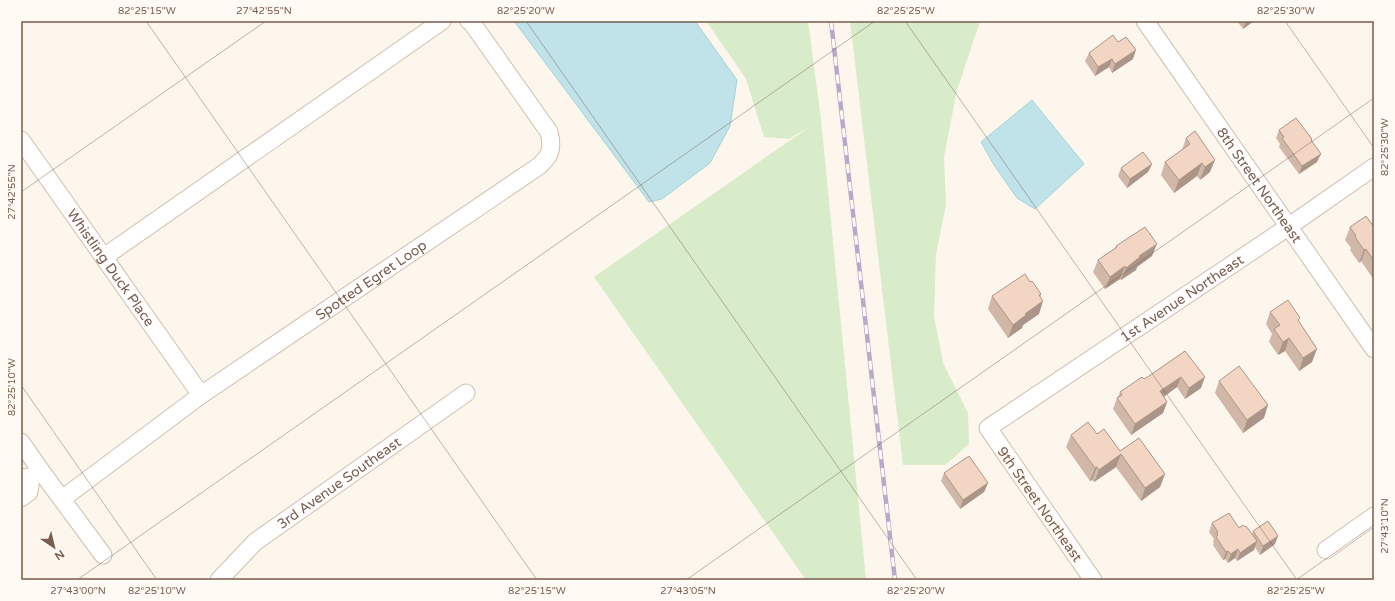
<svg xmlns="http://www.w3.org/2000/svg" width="1395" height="601" viewBox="0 0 1395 601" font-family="'Varela Round',sans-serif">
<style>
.green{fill:#d8ecc9}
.water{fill:#bfe3e8;stroke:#a5d3da}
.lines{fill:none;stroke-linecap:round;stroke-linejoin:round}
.minor-casing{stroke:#d1beb0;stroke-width:19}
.minor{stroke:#fff;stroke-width:17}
.rail-casing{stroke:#b9a8c9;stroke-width:4.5}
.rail{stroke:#fffaf3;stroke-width:3;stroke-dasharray:9;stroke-linecap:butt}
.wall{fill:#d1b7a8}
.shaded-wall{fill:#aa9588}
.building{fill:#f3d5c3;stroke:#aa9588}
.ticks{fill:none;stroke:#7a5c4d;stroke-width:1;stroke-opacity:0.45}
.labels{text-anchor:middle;stroke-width:3.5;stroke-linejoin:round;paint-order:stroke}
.street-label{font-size:14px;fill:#7a5c4d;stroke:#fffaf3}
.neatline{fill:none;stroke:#7a5c4d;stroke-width:1.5}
.ticks-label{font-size:10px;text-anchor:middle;fill:#7a5c4d}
</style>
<rect width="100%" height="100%" fill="#fdf6ec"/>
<path class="green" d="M706,21H808L821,119L866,580H806L594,277L812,125L789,139L764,137L746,79Z
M850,21H980L957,90L944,157L946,205L936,254L934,316L943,363L968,413L969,444L945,465H903Z"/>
<path class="water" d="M514,21H695L737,80L730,126L710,163L662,199L649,202Z
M1032,100L1084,164L1035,209L1017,198L994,165L981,142Z"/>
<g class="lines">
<g class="minor-casing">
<g id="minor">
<path id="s1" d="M1145,21L1374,349"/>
<path id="s2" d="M21,140L201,395"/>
<path d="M104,257L442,21"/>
<path d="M21,442L41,471"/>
<path d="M31,477L41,471L103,555"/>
<path d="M21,478L31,477L29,492L21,498"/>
<path id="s3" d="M62,499L201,395L539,166C551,155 553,148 549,132L472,23L469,21"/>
<path d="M1326,550L1374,516"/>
<path id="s4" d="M219,580L255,542L466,393"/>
<path id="s5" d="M1093,580L988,428L1288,227L1374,167"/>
</g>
</g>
<use href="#minor" class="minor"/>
<g class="rail-casing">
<path id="rail" d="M831,21L895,580"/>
</g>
<use href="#rail" class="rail"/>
</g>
<path class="wall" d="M1237,21H1254L1243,29Z
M1118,42L1133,59L1112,73L1109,67L1095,76L1085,61L1089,53Z
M1279,130L1312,139V140L1317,162L1299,174L1279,147L1280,144L1276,138Z
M1186,138L1210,172L1200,180L1197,176L1174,193L1161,175L1165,162L1182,150Z
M1152,164L1148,172L1127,188L1118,176L1121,168Z
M1350,227H1374V280L1361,261L1359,263L1350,250L1351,248L1345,240Z
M1116,246L1152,256L1137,267L1136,270L1121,280L1120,279L1105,289L1093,272L1098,260L1115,248Z
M1030,282L1041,294L1040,296L1039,314L1023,325L1022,328L1008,338L988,309L992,296Z
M1270,312L1299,322L1312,362L1299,371L1285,351L1278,355L1269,342L1272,334L1266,324Z
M1185,351L1201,388L1185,399L1177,387L1164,397L1167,402L1163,413L1131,435L1113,409L1117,398L1118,397L1120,392L1149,376Z
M1219,381L1264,418L1243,433L1215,393Z
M1097,434L1120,451L1165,474L1160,487L1141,501L1116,467L1094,482L1092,480L1090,481L1066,447L1071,435Z
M944,473L988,483L984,492L960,509L941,481Z
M1212,523L1239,528L1245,527L1252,534L1253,531L1275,544L1260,555L1255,547L1254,550L1237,561L1235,558L1228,563L1225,559L1223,560L1213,545L1214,543L1213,541L1214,539L1209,532Z"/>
<path class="shaded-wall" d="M1246,21H1254L1243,29Z
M1136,50L1133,59L1112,73L1115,64Z
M1112,59L1109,67L1095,76L1098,67Z
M1321,154L1317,162L1299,174L1302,166Z
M1215,160L1210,172L1200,180L1205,167Z
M1202,163L1197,176L1174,193L1179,180Z
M1152,164L1148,172L1127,188L1130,179Z
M1157,244L1152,256L1137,267L1136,270L1121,280L1126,268L1139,256Z
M1366,249L1361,261L1359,263L1364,250Z
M1125,266L1120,279L1105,289L1110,277Z
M1041,294L1036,306L1043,301L1039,314L1023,325L1022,328L1008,338L1013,325L1025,314L1039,295Z
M1289,338L1285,351L1278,355L1283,342Z
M1317,349L1312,362L1299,371L1303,358Z
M1181,377L1177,387L1156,402L1160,391Z
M1205,377L1201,388L1185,399L1189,388Z
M1167,402L1163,413L1131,435L1135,424Z
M1268,405L1264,418L1243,433L1247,420Z
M1121,454L1116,467L1094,482L1099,470Z
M1097,467L1092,480L1090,481L1095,468Z
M1165,474L1160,487L1141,501L1145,488Z
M988,483L984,492L960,509L963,500Z
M1278,536L1275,544L1260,555L1263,546Z
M1257,541L1254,550L1237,561L1240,553Z
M1238,549L1235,558L1228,563L1231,554Z
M1228,551L1225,559L1223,560L1226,552Z"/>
<path class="building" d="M1113,35L1118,42L1126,37L1136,50L1115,64L1112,59L1098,67L1089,53Z
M1296,118L1312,139L1311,140L1321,154L1302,166L1282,138L1284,137L1279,130Z
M1195,131L1215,160L1205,167L1202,163L1179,180L1165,162L1190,144L1186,138Z
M1143,152L1152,164L1130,179L1121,168Z
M1366,216L1374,227V261L1366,249L1364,250L1355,237L1356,236L1350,227Z
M1145,227L1157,244L1139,256L1140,257L1126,268L1125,266L1110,277L1098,260L1117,247L1116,246Z
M1025,274L1030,282L1032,281L1041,294L1039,295L1043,301L1025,314L1026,315L1013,325L992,296Z
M1288,300L1300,318L1298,320L1317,349L1303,358L1289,338L1283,342L1274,329L1280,325L1270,312Z
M1185,351L1205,377L1189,388L1181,377L1160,391L1167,402L1135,424L1117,398L1122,395L1120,392L1142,377L1144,379L1149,376Z
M1239,366L1268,405L1247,420L1219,381Z
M1088,422L1097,434L1104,429L1120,451L1139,438L1165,474L1145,488L1121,454L1099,470L1097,467L1095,468L1071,435Z
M969,456L988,483L963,500L944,473Z
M1229,513L1239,528L1243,525L1245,527L1246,526L1257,541L1240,553L1238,549L1231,554L1228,551L1226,552L1216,537L1218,535L1216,533L1218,532L1212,523Z
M1268,521L1278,536L1263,546L1253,531Z"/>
<path class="ticks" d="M146,21L537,580M526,21L917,580M905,21L1297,580M1285,21L1374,148M21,192L266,21M21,385L157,580M77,580L875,21M686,580L1374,98M1296,580L1374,525"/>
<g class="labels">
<g class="street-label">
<text dy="5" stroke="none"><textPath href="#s1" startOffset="200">8th Street Northeast</textPath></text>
<text dy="5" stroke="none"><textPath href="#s2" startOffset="156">Whistling Duck Place</textPath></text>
<text dy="5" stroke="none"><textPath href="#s3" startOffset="379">Spotted Egret Loop</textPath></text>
<text dy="5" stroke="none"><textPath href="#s5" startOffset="418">1st Avenue Northeast</textPath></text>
<text dy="5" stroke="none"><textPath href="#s4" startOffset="155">3rd Avenue Southeast</textPath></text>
<text transform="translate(1040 504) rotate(55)" y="5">9th Street Northeast</text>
</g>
</g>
<rect width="1395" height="601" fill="none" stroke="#fffaf3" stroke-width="44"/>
<g transform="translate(54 547) rotate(145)" stroke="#fffaf3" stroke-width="3" paint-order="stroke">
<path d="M0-3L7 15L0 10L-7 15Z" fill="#7a5c4d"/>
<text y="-6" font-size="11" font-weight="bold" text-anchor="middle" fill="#7a5c4d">N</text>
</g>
<rect x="22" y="22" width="1351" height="557" class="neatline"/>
<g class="ticks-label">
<text x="147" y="14">82°25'15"W</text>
<text x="264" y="14">27°42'55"N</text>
<text x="526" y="14">82°25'20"W</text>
<text x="906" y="14">82°25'25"W</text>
<text x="1286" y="14">82°25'30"W</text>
<text transform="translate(1384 147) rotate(-90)" y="4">82°25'30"W</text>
<text transform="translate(11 192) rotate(-90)" y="4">27°42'55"N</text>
<text transform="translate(11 387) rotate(-90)" y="4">82°25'10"W</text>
<text transform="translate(1384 526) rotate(-90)" y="4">27°43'10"N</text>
<text x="78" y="594">27°43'00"N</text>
<text x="157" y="594">82°25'10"W</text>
<text x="537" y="594">82°25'15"W</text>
<text x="688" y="594">27°43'05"N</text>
<text x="916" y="594">82°25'20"W</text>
<text x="1296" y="594">82°25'25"W</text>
</g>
</svg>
